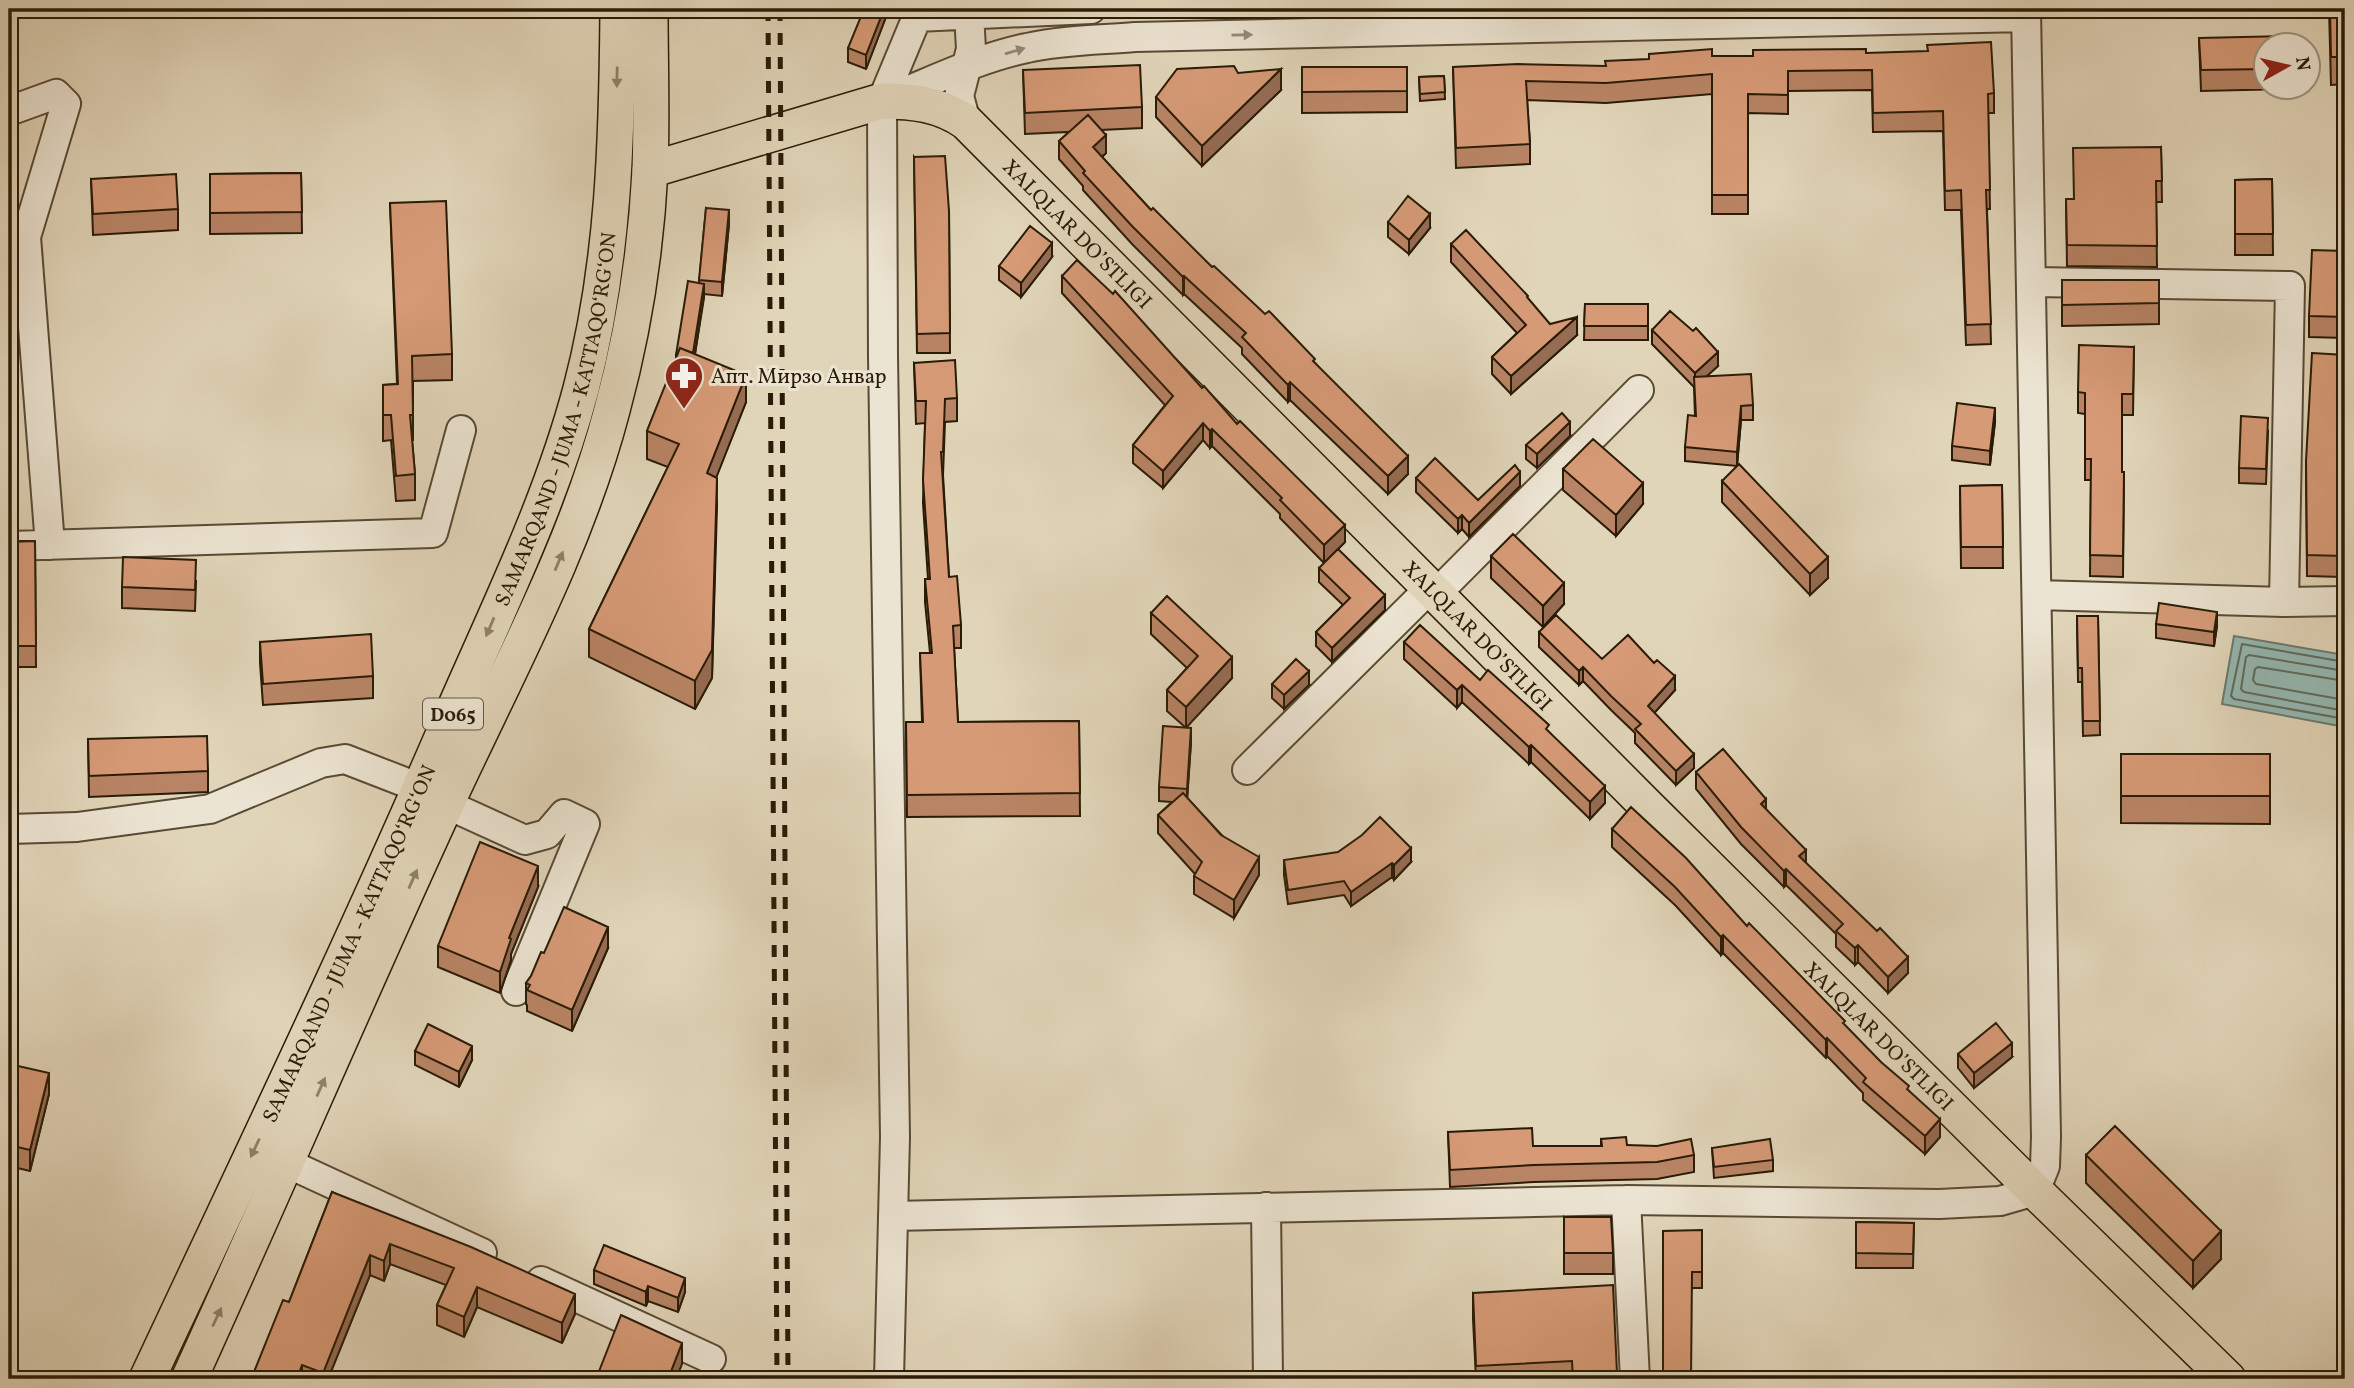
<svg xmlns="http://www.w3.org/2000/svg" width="2354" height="1388" viewBox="0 0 2354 1388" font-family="Vollkorn,serif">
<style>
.water{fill:#94b8b2;stroke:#6a796e;stroke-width:2}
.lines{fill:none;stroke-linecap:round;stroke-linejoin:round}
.shore{stroke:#5f6a5c;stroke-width:2}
.minor-casing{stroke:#584a34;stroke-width:32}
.major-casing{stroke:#2a1b07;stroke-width:38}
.minor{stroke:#ece4d2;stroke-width:28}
.major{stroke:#e1d5b9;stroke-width:35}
.rail{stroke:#2a1b07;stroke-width:5;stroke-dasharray:12 12;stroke-linecap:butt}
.wall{fill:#b88465;stroke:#2a1b07;stroke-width:2}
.shaded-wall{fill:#966c53;stroke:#2a1b07;stroke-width:2}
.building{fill:#d69a76;stroke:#2a1b07;stroke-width:2}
.oneway{fill:#958a77}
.oneway2{fill:#8f8169}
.labels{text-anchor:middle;stroke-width:6;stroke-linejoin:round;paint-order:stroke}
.shield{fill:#ece4d2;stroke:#645744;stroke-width:2}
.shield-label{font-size:19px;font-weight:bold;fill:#2a1b07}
.street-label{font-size:21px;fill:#2a1b07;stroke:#ece4d2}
.poi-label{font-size:21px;fill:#2a1b07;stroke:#ece4d2;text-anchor:start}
</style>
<rect width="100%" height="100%" fill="#e1d5b9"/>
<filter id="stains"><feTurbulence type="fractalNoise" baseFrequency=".00286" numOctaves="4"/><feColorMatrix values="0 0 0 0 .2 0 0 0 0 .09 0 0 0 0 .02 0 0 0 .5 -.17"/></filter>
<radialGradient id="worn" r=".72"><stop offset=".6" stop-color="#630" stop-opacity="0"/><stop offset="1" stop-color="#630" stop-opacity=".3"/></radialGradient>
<path class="water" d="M2234,636L2345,655V727L2222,704Z"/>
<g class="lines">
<path class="shore" d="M2345,662L2242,644L2231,696L2234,699L2345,719
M2345,671L2249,655L2246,657L2241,689L2244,692L2345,711
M2345,681L2258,667L2255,669L2253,680L2256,684L2345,700"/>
<g class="minor-casing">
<path id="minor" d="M885,100C931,82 978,58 1027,48C1062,40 1099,40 1135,37L2026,17
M9,111L56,94L66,104L26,237L50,545
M966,122L959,96L971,49L969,14
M2033,282L2290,286L2284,602
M9,546L433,533L461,430
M1436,594L1639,390
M2037,595L2284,602L2345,601
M1247,770L1430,588
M446,804L525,840L547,834L564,814L585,824L516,991
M9,829L77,827L210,809L321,763L345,759L420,788
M287,1163L482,1253
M1626,1200L1635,1379
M1266,1207L1268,1379
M893,1216L1626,1200L1939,1204L2000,1201L2035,1191L2045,1166L2046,1137L2026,9
M541,1281L711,1359
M889,1379L895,1137L883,356L882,101L917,17L1091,9"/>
</g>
<g class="major-casing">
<g id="major">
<path id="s1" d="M650,170L882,101C913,101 940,104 966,122L1645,804L2035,1191L2228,1379"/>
<path id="s2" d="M147,1379C250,1159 355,940 451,717C498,609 551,502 581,389C614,264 617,137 618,9"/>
<path d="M189,1379C276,1188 359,993 447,802C506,674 576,548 612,410C633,333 646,250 650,170C652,117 650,62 650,9"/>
</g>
</g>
<use href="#minor" class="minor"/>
<use href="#major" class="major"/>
<path class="rail" d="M768,9L777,1379
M780,9L788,1379"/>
</g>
<path class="wall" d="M889,9L866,69L848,62V48Z
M2329,9H2345V84L2331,85Z
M2199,38L2266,46V88H2293V89L2201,91Z
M1866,53L1994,93V113H1988L1990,209H1987L1991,344L1966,345L1961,210H1945L1943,131L1873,132L1872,90L1788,91V114L1748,113V214H1712V94L1606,103L1527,100L1530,144V164L1456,168L1453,67L1605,66L1712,56H1753Z
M1302,67H1407V112L1302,113Z
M1023,70L1142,107V128L1101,130L1106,153L1102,157L1151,210L1315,363L1408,474L1388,494L1290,400L1288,402L1242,354V348L1184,294L1183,295L1132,244L1083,190V186L1059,159V141L1069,132L1025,134Z
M1238,73L1281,90L1202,166L1156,117V97Z
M1444,76L1445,99L1420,101L1419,77Z
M2161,147L2162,202H2156L2157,267L2067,266L2066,199H2074Z
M914,157L949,211L950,353H917Z
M301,173L302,233L210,234V174Z
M91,179L178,209V230L93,235Z
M2272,179L2273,255H2235V180Z
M390,203L452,354V380L413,381V440H412L415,474V500L396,501L391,440L383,441V385L397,384Z
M706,208L729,224L722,296L704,294L695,354L746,402L716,477L717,506L712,678L695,709L589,657V629L668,467L647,459V431L676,360V355L699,283Z
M1388,222L1430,228L1409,254L1388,237Z
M1451,244L1550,324L1577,335L1511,394L1492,374V357L1517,333L1451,262Z
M2345,251V338L2309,337V316Z
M1052,257L1021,297L999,280V266Z
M1062,276L1202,388L1237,424L1345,542L1324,563L1280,518V514L1212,446L1210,448L1203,440L1163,488L1133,463V445L1165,405L1062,293Z
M2062,280L2159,303V324L2062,326Z
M1585,304H1648V340H1584Z
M1652,330L1718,366L1706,376L1753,405V420H1741L1737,466L1685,461V447L1695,416L1694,387L1652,344Z
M2134,347L2133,415H2122V472H2124L2123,577L2090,576L2091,480H2085V414L2078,413V392Z
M914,363L957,398V421L945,422L943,475L949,577L961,625V648H954L958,722L1079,721L1080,816L907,817L906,722H922L920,653H930L925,602V579H928L923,503L925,423L916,424Z
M1995,422L1990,465L1952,460V446Z
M2268,432L2266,484L2239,483V468Z
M1570,436L1537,468L1526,459V445Z
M2306,461L2343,480V577L2307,576Z
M1563,469L1643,504L1616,536L1563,490Z
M1416,478L1478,500L1520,486L1469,537L1462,529L1458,533L1416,492Z
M1722,481L1828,578L1810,595L1722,502Z
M2002,485L2003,568H1961L1960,486Z
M9,541H35L36,667H9Z
M1491,556L1564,604L1543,627L1491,578Z
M1319,568L1385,610L1332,662L1316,646V632L1343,605L1319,582Z
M196,581L195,611L122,608V587Z
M1151,613L1232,678L1186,727L1191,742L1187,798L1259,875L1234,918L1194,894V876L1195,874L1158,833V815L1172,802L1159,801V787L1185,727L1167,711V690L1187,668L1151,634Z
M2077,616H2098L2100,735L2083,736L2082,682H2078Z
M2156,624L2217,626L2214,646L2156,638Z
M1539,632L1675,690L1654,713L1694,768L1676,785L1635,743V733L1611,710L1583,681L1579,685L1539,647Z
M260,642L373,676V698L263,705L260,663Z
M1404,642L1480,680L1549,732L1605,803L1590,819L1531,762L1529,764L1462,702L1457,708L1404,659Z
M1272,684L1309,685L1284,709L1272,698Z
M9,727L13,772V800H9Z
M88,739L208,771V792L89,797Z
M2121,754H2270V824L2121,823Z
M1696,772L1766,809L1806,863L1908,973L1888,993L1858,962L1855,965L1836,947V934L1786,885L1784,887L1741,844L1696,789Z
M1612,829L1747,926L1909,1091L1940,1137L1925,1154L1863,1100V1093L1827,1056L1826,1058L1723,953L1721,955L1675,905L1612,847Z
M1284,860L1411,862L1394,880L1392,877L1351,906L1344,895L1288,904L1284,875Z
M538,887L511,954V960L500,993L438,967V946Z
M608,948L572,1031L527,1011V1005L526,1004V983L531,976L544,953Z
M415,1051L472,1060L459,1087L415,1065Z
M1958,1054L2012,1057L1974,1088L1958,1068Z
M9,1064L49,1094L30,1171L9,1166Z
M1448,1132L1533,1146H1601V1139L1627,1145L1694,1155V1172L1657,1179L1534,1182L1450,1187Z
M1712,1148L1773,1160V1171L1714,1178Z
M2086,1155L2221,1259L2193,1288L2086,1183Z
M332,1192L575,1314L562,1343L477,1307L464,1337L437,1325V1305L446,1285L390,1264L384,1281L370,1275L328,1379H248L254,1372L289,1302Z
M1564,1217L1613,1253V1274H1564Z
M1856,1222L1914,1223L1913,1268H1856Z
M1702,1230V1288H1692L1663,1379Z
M594,1270L685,1292L678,1312L648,1301L646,1306L594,1284Z
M1473,1293L1617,1373L1619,1379H1476L1473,1319Z"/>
<path class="shaded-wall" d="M884,9H889L866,69V55Z
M1281,69V90L1202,166V146Z
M1106,135V153L1093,165V147Z
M729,210V224L722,296V282Z
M1430,214V228L1409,254V240Z
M1052,243V257L1021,297V283Z
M1184,276V294L1183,295V277Z
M704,284V298L692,372V358Z
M1577,317V335L1511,394V376Z
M1718,352V366L1695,387V373Z
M746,375V402L707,501V473Z
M1290,382V400L1288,402V385Z
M2345,395V416L2341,501V480Z
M1741,406V420L1737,466V452Z
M1995,408V422L1990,465V451Z
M1570,422V436L1537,468V454Z
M1203,423V440L1163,488V471Z
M1212,429V446L1210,448V431Z
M1408,456V474L1388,494V476Z
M1520,472V486L1469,537V523Z
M717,478L712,678L695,709V681Z
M1643,483V504L1616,536V515Z
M1462,515V529L1458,533V519Z
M1345,525V542L1324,563V545Z
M1828,557V578L1810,595V574Z
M1564,583V604L1543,627V606Z
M1385,595V610L1332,662V648Z
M2217,612V626L2214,646V632Z
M1232,657V678L1186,728V707Z
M1583,667V681L1579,685V671Z
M1309,671V685L1284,709V695Z
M1675,676V690L1648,720V706Z
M1462,685V702L1457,708V690Z
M1191,728V742L1187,803V789Z
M1531,745V762L1529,764V747Z
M1694,754V768L1676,785V771Z
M1605,786V803L1590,819V802Z
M1766,799V816L1761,804Z
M1411,848V862L1394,880V865Z
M1806,850V866L1799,856Z
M1259,857V875L1234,918V900Z
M1392,863V877L1351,906V892Z
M538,866V887L511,954V960L500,993V972L509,938Z
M1786,869V885L1784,887V871Z
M608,927V948L572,1031V1010Z
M1723,935V953L1721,955V937Z
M1858,945V962L1855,965V948Z
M1908,957V973L1888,993V977Z
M1827,1038V1056L1826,1058V1040Z
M2012,1043V1057L1974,1088V1073Z
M472,1046V1060L459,1087V1072Z
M49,1073V1094L30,1171V1150Z
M1940,1119V1137L1925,1154V1136Z
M2221,1231V1259L2193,1288V1261Z
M390,1244V1264L384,1281V1261Z
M370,1255V1275L328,1379H323V1373Z
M685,1278V1292L678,1312V1298Z
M648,1286V1301L646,1306V1292Z
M477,1287V1307L464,1337V1317Z
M575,1294V1314L562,1343V1323Z
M682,1343V1364L676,1379H668Z
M302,1365V1379H297Z"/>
<path class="building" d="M864,9H884L866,55L848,48Z
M2330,9H2345V57H2331Z
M2292,36V46H2266V69L2201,70L2199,38Z
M1991,42L1994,93L1988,94L1990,190H1986L1991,324L1966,325L1961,190L1945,191L1943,111L1873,113L1872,70L1788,71V95L1748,94V195H1712V74L1606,83L1526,81L1530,144L1456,148L1453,67L1518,64L1606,66L1605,61L1649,59V54L1712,49V56H1753V50L1866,49V53L1928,51L1927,45Z
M1140,65L1142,107L1025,113L1023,70Z
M1234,66L1238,73L1281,69L1202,146L1156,97L1177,69Z
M1302,67H1407V91L1302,92Z
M1444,76L1445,92L1420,94L1419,77Z
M1088,115L1106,135L1093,147L1151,210L1153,208L1212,267L1214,266L1265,314L1269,311L1315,359L1313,361L1408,456L1388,476L1290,382L1288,385L1242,337L1246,333L1184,276L1183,277L1132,226L1083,173L1085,171L1059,141Z
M2161,147L2162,181H2156L2157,246L2067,245L2066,199H2074L2073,148Z
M945,156L949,211L950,333L917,334L914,157Z
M301,173L302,212L210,213V174Z
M176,174L178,209L93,214L91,179Z
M2272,179L2273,234H2235V180Z
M1408,196L1430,214L1409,240L1388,222Z
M446,201L452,354L412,356L413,415H410L415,474L396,476L391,415H383V385L398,384L390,203Z
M706,208L729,210L722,282L699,280Z
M1030,226L1052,243L1021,283L999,266Z
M1466,230L1528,296L1527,297L1550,324L1577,317L1511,376L1492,357L1526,325L1451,244Z
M2312,250L2345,251V317L2309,316Z
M1077,260L1113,294L1115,291L1202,388L1204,386L1237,424L1240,421L1345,525L1324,545L1280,500L1282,498L1212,429L1210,431L1203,423L1163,471L1133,445L1173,396L1062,276Z
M2062,280H2159V303L2062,305Z
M688,281L704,284L693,353L680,348L677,355H676Z
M1585,304H1648V326H1584Z
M1670,311L1693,331L1696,328L1718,352L1695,373L1652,330Z
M2079,345L2134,347L2133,394H2122V472H2124L2123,556L2090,555L2091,459H2085V393L2078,392Z
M680,348L746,375L707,473L717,478L712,650L695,681L589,629L679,444L647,431Z
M2312,353L2345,355V395L2341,480H2343V556L2307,555L2306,461Z
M955,360L957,398L945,399L943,452H941L949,577L957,576L961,625L953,626L958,722L1079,721L1080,793L907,795L906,722H923L920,653H932L925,579H930L923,480L926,401H916L914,363Z
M1751,374L1753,405L1741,406L1737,452L1685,447L1688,415L1696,416L1694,377Z
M1957,403L1995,408L1990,451L1952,446Z
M1562,413L1570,422L1537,454L1526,445Z
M2241,416L2268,418L2266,469L2239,468Z
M1593,439L1643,483L1616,515L1563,469Z
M1435,458L1478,500L1515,465L1520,472L1469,523L1462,515L1458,519L1416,478Z
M1739,464L1828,557L1810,574L1722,481Z
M2002,485L2003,547H1961L1960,486Z
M1513,534L1564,583L1543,606L1491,556Z
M9,542L35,541L36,646H9Z
M1338,549L1385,595L1332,648L1316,632L1350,598L1319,568Z
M123,557L196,560L195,590L122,587Z
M1167,596L1232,657L1186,707L1167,690L1198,656L1151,613Z
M2159,603L2217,612L2214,632L2156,624Z
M1556,615L1602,659L1628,635L1654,663L1657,660L1675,676L1648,706L1694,754L1676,771L1635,729L1641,724L1611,696L1583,667L1579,671L1539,632Z
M2077,616H2098L2100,721H2083L2082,668H2078Z
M1420,625L1480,680L1488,670L1549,725L1546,729L1605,786L1590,802L1531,745L1529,747L1462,685L1457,690L1404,642Z
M371,634L373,676L263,684L260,642Z
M1296,659L1309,671L1284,695L1272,684Z
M1163,726L1191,728L1187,789L1159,787Z
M9,727H10L13,772H9Z
M207,736L208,771L89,776L88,739Z
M1723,749L1766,799L1761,804L1806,850L1799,856L1877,931L1880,928L1908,957L1888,977L1858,945L1855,948L1836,931L1843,924L1786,869L1784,871L1741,827L1696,772Z
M2121,754H2270V796H2121Z
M1183,793L1221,835L1259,857L1234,900L1194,876L1202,862L1158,815Z
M1631,807L1686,858L1747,926L1749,923L1845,1021L1843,1023L1881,1062L1909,1086L1907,1089L1940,1119L1925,1136L1863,1082L1866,1078L1827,1038L1826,1040L1723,935L1721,937L1675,887L1612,829Z
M1380,817L1411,848L1394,865L1392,863L1351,892L1344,881L1288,890L1284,860L1338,852L1362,835Z
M480,842L538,866L509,938L511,939L500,972L438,946Z
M564,907L608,927L572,1010L527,990L530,985L526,983L531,976L541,952L544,953Z
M1996,1023L2012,1043L1974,1073L1958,1054Z
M428,1024L472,1046L459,1072L415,1051Z
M9,1064L49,1073L30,1150L9,1145Z
M2115,1126L2221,1231L2193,1261L2086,1155Z
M1532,1128L1533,1146H1602L1601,1139L1626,1137L1627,1145L1657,1146L1691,1139L1694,1155L1657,1162L1534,1165L1450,1170L1448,1132Z
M1770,1139L1773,1160L1714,1167L1712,1148Z
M332,1192L471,1247L575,1294L562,1323L477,1287L464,1317L437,1305L454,1268L390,1244L384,1261L370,1255L323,1373L302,1365L297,1379H248L251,1371L254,1372L283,1300L289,1302Z
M1564,1217H1611L1613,1253H1564Z
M1856,1222L1914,1223L1913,1254L1856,1253Z
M1702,1230V1272H1692L1691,1379H1663V1231Z
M604,1245L685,1278L678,1298L648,1286L646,1292L594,1270Z
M1613,1285L1617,1373H1619V1379H1573L1572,1361L1476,1366L1473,1293Z
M621,1315L682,1343L668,1379H596Z"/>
<defs><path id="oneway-solid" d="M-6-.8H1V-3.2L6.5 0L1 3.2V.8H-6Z" transform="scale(1.75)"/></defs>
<g class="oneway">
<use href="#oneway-solid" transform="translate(1242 35) rotate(-1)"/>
<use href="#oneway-solid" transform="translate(1015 51) rotate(-16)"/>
</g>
<g class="oneway2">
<use href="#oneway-solid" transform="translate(617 77) rotate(91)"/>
<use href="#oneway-solid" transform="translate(559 561) rotate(-67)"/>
<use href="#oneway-solid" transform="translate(490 627) rotate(113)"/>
<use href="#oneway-solid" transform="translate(413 879) rotate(-66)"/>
<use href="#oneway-solid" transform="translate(321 1087) rotate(-66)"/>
<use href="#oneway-solid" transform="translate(255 1148) rotate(115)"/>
<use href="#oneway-solid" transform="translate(217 1317) rotate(-65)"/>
</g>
<defs>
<g id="pharmacy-pin" transform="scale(2.0125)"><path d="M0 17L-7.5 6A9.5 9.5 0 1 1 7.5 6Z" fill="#8f2418" stroke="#ece4d2"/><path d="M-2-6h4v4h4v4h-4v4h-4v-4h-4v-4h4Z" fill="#fff"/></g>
</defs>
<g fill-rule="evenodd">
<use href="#pharmacy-pin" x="684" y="376"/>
</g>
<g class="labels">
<rect class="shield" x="423" y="698.5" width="60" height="31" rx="5"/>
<g class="shield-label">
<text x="453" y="721">D065</text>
</g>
<g class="street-label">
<text dy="7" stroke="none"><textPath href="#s1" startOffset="488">XALQLAR DO’STLIGI</textPath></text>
<text dy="7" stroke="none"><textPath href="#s2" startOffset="1046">SAMARQAND - JUMA - KATTAQO‘RG‘ON</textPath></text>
<text dy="7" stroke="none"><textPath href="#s1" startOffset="1055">XALQLAR DO’STLIGI</textPath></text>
<text dy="7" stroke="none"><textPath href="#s2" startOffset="480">SAMARQAND - JUMA - KATTAQO‘RG‘ON</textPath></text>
<text dy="7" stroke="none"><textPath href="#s1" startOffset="1622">XALQLAR DO’STLIGI</textPath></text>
</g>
<g class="poi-label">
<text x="711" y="383">Апт. Мирзо Анвар</text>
</g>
</g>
<rect width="2354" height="1388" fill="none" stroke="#e1d5b9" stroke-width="35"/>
<rect x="10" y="10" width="2333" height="1367" fill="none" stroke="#2a1b07" stroke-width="3.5"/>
<rect x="18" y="18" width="2319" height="1353" fill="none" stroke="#2a1b07" stroke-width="2"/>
<g transform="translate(2287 66) rotate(82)"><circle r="33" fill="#ece4d2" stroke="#9e9481" stroke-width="2"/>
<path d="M0-5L12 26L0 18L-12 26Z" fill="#8f2418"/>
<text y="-10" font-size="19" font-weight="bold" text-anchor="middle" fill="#2a1b07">N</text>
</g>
<rect width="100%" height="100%" filter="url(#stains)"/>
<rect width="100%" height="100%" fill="url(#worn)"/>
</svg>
